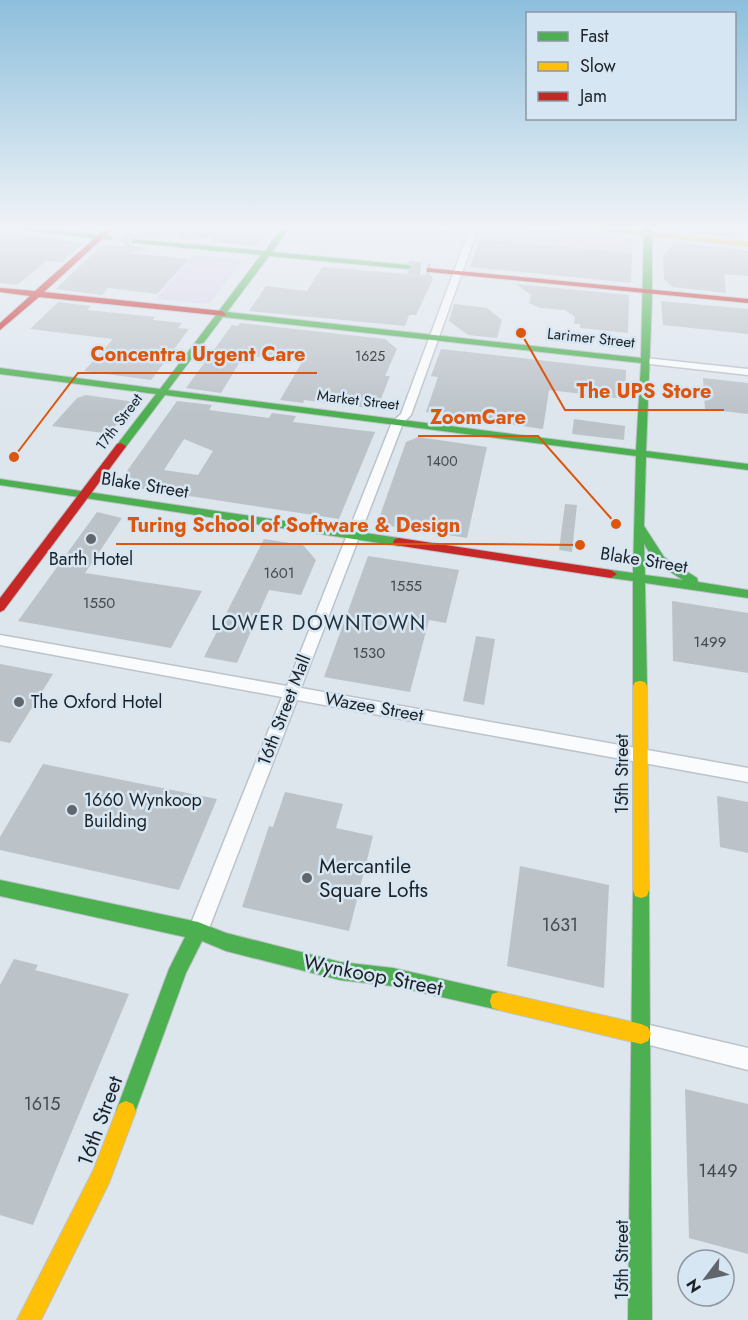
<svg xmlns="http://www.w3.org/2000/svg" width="748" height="1320" viewBox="0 0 748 1320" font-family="Jost,sans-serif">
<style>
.green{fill:#d7d3ea}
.building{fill:#bcc3c8;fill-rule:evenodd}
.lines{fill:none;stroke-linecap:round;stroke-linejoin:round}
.secondary-tunnel{stroke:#b6bec5;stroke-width:13;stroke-dasharray:13 6;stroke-linecap:butt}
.street-casing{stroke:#bcc3c9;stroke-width:3}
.fast-casing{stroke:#bcc3c9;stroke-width:2}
.slow-casing{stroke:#bcc3c9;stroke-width:2}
.jam-casing{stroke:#bcc3c9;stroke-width:2}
.street{fill:#fafbfc;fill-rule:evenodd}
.fast{fill:#4caf50;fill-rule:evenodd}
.slow{fill:#ffc107;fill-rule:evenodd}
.jam{fill:#c62828;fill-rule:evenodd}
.poi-dot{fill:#60666c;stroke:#d7e6f3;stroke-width:2}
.labels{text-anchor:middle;stroke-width:5;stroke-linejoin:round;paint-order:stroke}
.far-number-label{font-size:14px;fill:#444a4e}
.far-street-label{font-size:15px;fill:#1c2126;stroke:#d7e6f3}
.number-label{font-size:15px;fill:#444a4e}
.street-label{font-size:18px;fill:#1c2126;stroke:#d7e6f3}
.poi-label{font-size:18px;fill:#1c2126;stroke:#d7e6f3;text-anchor:start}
.near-number-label{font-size:18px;fill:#444a4e}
.neighbourhood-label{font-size:20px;letter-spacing:1.5px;fill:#25313a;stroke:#d7e6f3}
.near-poi-label{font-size:21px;fill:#1c2126;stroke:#d7e6f3;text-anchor:start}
.near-street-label{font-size:21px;fill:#1c2126;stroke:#d7e6f3}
.leader{fill:none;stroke:#de560d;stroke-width:2}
.callout-dot{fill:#de560d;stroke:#d7e6f3;stroke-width:2}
.callout-label{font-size:20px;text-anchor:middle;font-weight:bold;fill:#de560d;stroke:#d7e6f3;stroke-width:5;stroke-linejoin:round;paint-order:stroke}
</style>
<rect width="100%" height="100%" fill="#dde5ed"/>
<path class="green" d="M336,228H434L451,231L448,239Z
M482,228H526L631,238V253L478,238Z
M194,255L243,260L209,304L156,299Z"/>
<path class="building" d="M118,228H271L257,246L215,242L211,236L185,241L167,229L157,239L129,237L130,245L149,248L130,253L189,259L157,294L108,288L102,295L56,289L102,245L126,247L128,253Z
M686,228H736L737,238L683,232Z
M0,234H21L84,243L62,262L46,261L17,285L0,283Z
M480,239L632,253L631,283L470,267Z
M675,242L748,251V276L724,274L726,293L672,287L664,279L663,256Z
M322,267L432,276L433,279L416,315H409L405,326L249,311L266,286L307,291Z
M516,284L629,295L628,333L580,328V324H574L575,317L565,310L540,308L529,303L531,295Z
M661,301L748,309V334L663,325Z
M58,302L91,306L87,310L155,317L153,320L182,323L178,328L189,329L151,380L84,371L113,339L30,329Z
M454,304L487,308L502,320L497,338L468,335L449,321Z
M240,323L385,339L397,349L385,376H390L377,409L304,400L303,403L280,400L302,362L244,355L221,393L186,388L232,325L238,326Z
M441,349L626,370L625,399L549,390L543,429L426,412L438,377L431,376Z
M703,378L748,383V414L705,409Z
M86,395L135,402L112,430L103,433L52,426L77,398Z
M177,401L212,405L209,410L269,418L272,413L296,416L293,422L375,432L339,519L117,485ZM184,439L213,451L198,475L164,470Z
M574,419L625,426L624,440L572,434Z
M418,437L487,447L467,538L377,524L406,442Z
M565,504L577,505L572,552L559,550Z
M97,512L122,518L85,573L202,591L171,648L18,621Z
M264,539L303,545L316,560L301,595L269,590L237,663L204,657Z
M368,556L459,570L446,623L429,620L410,692L324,677Z
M672,601L748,613V673L673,661Z
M476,636L495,639L484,705L463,701Z
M0,664L53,674L10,743L0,741Z
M43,764L217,799L179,890L0,850V837Z
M285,792L343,804L336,828L373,836L349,931L242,907L269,826L273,827Z
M717,796L748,802V853L720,847Z
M520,866L609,885L604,988L507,966Z
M14,959L38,965L35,970L129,994L33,1225L0,1215V985Z
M685,1089L748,1104V1254L689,1238Z"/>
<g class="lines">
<path class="secondary-tunnel" d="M408,267L430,270"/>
<g class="street-casing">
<path id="street" d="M470,228H478L411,415L403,423L301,688L748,768V782L297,700L208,931L205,938L198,941L191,938L188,931L282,697L0,645V635L287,686L392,422L401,414Z
M645,358L748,369V375L641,363V359Z
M641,1023L748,1048V1070L634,1041L630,1034L634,1027Z"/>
</g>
<g class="fast-casing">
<path id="fast" d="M8,228H36L109,236L113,238L109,240Z
M282,228H289L272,252L408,265L412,267L408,269L269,256L227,312L641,358L644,228H652V299L646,451L748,464V470L646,457L644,526L664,557L697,578L698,582L748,590V598L645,583L647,686L645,690H635L633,686V581L611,578L605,574L611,570L633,573L636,456L165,395L125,448L121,449L116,446L156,394L0,374V368L160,389L261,255L135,243H132V239L265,251ZM223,317L641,363L636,450L168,390ZM644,544L656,563L683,580L645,575Z
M0,479L399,538L405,542L399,546L0,485Z
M0,880L198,922L226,933L340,962L393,968L499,992L506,994L508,1001L506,1008L499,1010L393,986L340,980L226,951L202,941L186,973L133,1118L126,1121L119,1118L116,1111L169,969L185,937L0,896Z
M641,882L647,884L649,890L652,1320H628L633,890L635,884Z"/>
</g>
<g class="slow-casing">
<path id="slow" d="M575,228H605L748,242V246Z
M640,681L645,682L647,686L649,890L647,896L641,898L635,896L633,890V686L635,682Z
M499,992L641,1024L648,1027L651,1034L648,1041L641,1044L499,1010L492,1008L490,1001L492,994Z
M126,1101L133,1104L136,1111L109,1183L41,1320H17L93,1171L119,1104Z"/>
</g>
<g class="jam-casing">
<path id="jam" d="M106,228H114L44,292L222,311L226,314L225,316L39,297L0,330V323L30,296L0,292V288L35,291Z
M427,268L748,299V303L430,272H427Z
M121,443L126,446L125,448L4,610L0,612V598L117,444Z
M399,538L611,570L617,574L611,578L395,545L393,542L395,539Z"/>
</g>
<use href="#street" class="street"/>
<use href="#fast" class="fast"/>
<use href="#slow" class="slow"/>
<use href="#jam" class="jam"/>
</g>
<linearGradient id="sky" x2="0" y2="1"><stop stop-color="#8dbfdc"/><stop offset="0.55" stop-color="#f0f3f7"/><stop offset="1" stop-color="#f0f3f7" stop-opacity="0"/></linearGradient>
<rect width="748" height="413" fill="url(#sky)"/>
<g class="poi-dot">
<circle cx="91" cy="539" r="6"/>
<circle cx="19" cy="702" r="6"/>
<circle cx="72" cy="810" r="6"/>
<circle cx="307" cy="878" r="6"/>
</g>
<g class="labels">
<g class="far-number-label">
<text x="370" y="361">1625</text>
<text x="442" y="466">1400</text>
</g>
<g class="far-street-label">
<text transform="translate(591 338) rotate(6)" y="5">Larimer Street</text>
<text transform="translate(358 400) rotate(7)" y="5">Market Street</text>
<text transform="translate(119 422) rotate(-53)" y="5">17th Street</text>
</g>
<g class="number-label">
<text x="279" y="578">1601</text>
<text x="406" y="591">1555</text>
<text x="99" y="608">1550</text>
<text x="710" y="647">1499</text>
<text x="369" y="658">1530</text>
</g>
<g class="street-label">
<text transform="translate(145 485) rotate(9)" y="6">Blake Street</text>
<text transform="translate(644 560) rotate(9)" y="6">Blake Street</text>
<text transform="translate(374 707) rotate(10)" y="6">Wazee Street</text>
<text transform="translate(284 710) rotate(-69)" y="6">16th Street Mall</text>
<text transform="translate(622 774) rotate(-90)" y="6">15th Street</text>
<text transform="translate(622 1260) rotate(-90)" y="6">15th Street</text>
</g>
<g class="poi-label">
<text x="91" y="565" text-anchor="middle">Barth Hotel</text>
<text x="31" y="708">The Oxford Hotel</text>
<text x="84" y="806">1660 Wynkoop<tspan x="84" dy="21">Building</tspan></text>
</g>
<g class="near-number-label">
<text x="560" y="931">1631</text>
<text x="42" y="1110">1615</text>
<text x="718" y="1177">1449</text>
</g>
<g class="neighbourhood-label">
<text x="319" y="630">LOWER DOWNTOWN</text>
</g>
<g class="near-poi-label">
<text x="319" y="873">Mercantile<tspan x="319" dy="24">Square Lofts</tspan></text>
</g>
<g class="near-street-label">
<text transform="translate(373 975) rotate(11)" y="7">Wynkoop Street</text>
<text transform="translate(100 1121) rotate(-70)" y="7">16th Street</text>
</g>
</g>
<path class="leader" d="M14 457L78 373H317M521 333L565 410H724M616 524L538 436H418M580 545L472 544H116"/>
<g class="callout-dot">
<circle cx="14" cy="457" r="6"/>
<circle cx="521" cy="333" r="6"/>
<circle cx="616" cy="524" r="6"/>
<circle cx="580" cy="545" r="6"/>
</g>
<g class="callout-label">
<text x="198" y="361">Concentra Urgent Care</text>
<text x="644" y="398">The UPS Store</text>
<text x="478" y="424">ZoomCare</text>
<text x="294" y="532">Turing School of Software &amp; Design</text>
</g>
<rect x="526" y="12" width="210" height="108" fill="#d7e6f3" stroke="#8c97a1" stroke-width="1.5"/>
<rect x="538" y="32" width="30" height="9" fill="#4caf50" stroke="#8c97a1" stroke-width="1.5"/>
<text x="580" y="42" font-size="18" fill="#1c2126">Fast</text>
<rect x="538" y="62" width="30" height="9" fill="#ffc107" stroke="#8c97a1" stroke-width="1.5"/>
<text x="580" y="72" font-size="18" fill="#1c2126">Slow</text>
<rect x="538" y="92" width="30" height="9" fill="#c62828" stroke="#8c97a1" stroke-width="1.5"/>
<text x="580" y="102" font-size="18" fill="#1c2126">Jam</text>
<g transform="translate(706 1278) rotate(238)"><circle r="28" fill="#d7e6f3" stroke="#8c97a1" stroke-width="1.5"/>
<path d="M0-4.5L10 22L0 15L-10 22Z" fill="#60666c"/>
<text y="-9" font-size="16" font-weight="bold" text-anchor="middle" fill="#1c2126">N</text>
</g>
</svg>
